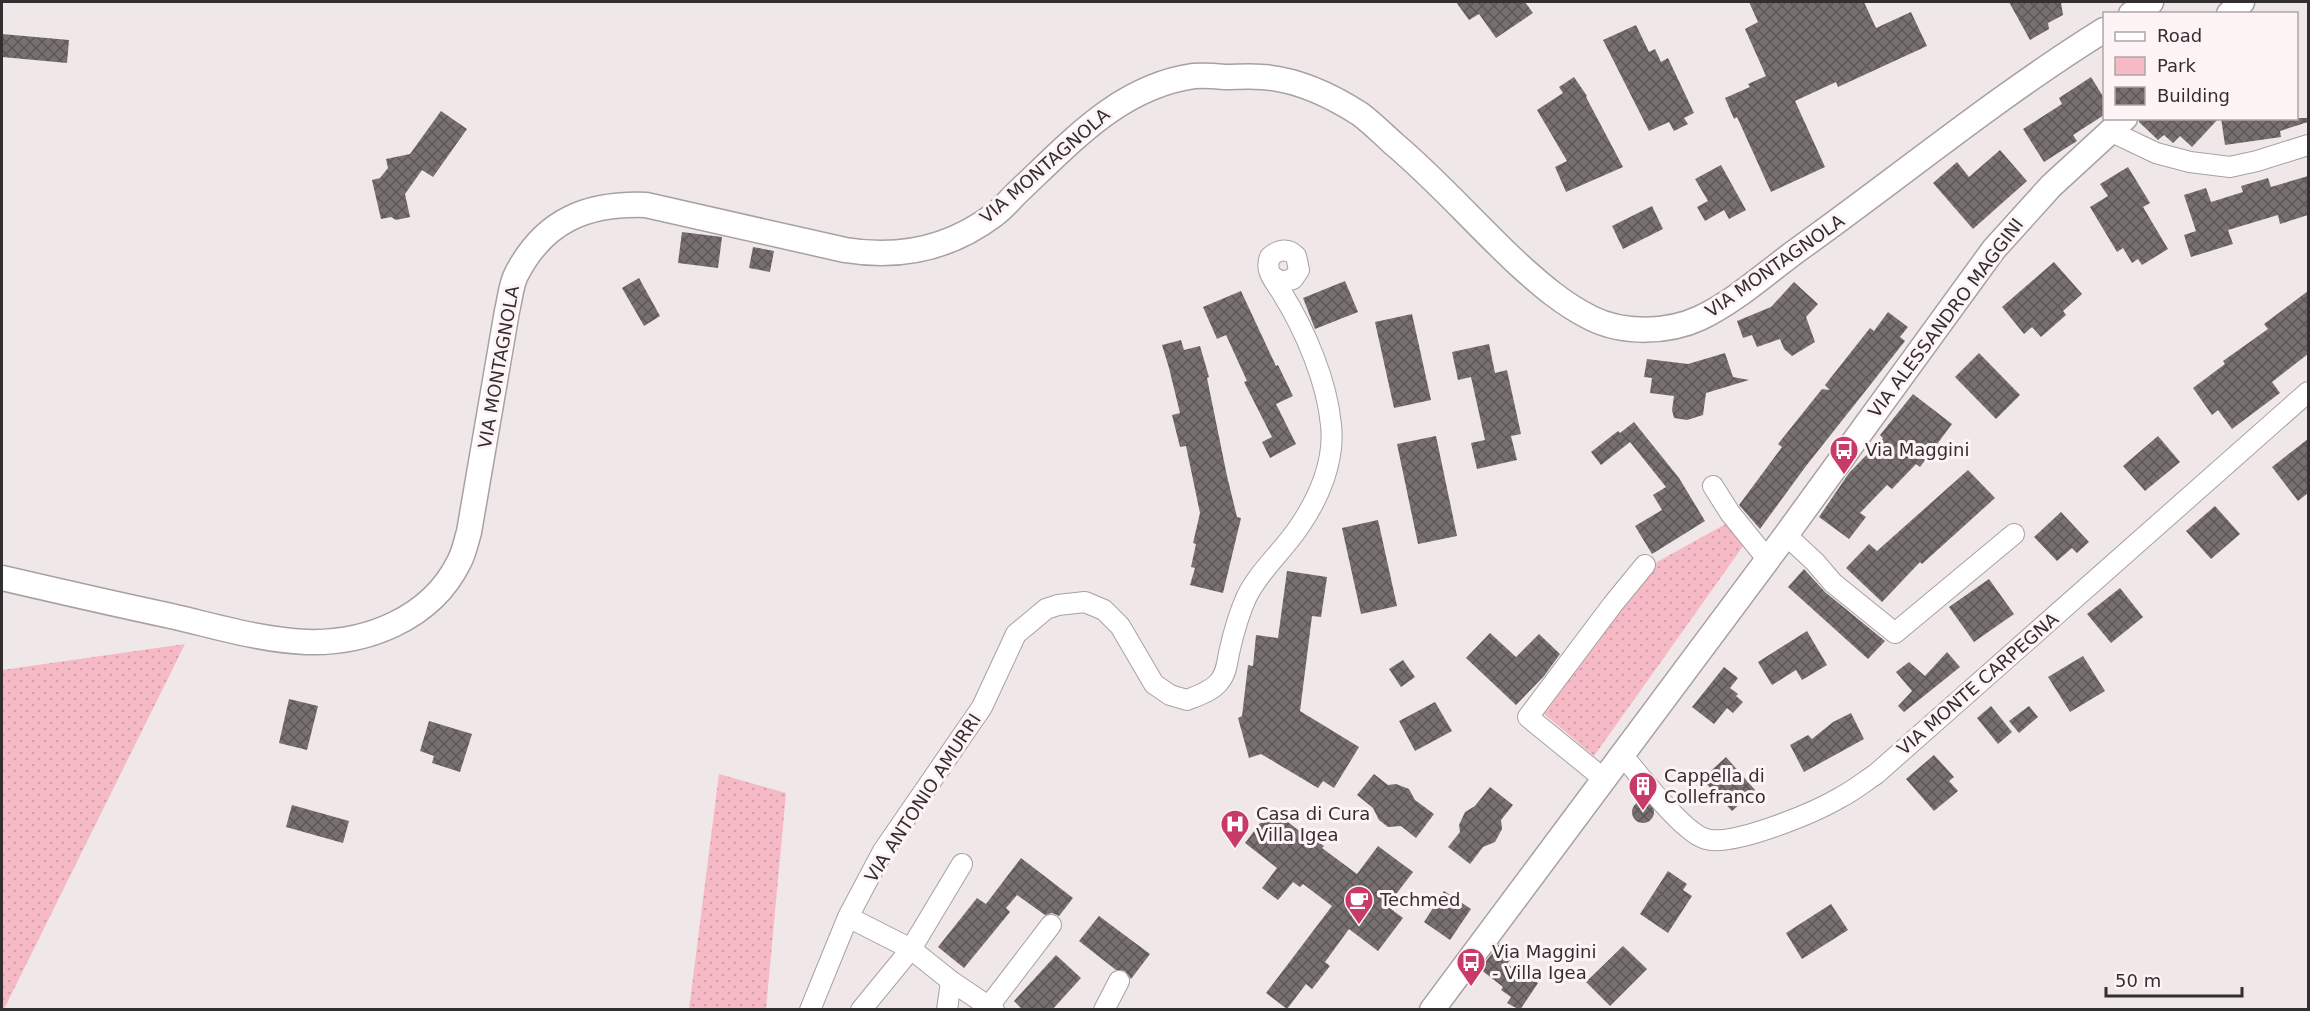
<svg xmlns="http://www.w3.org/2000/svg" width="2310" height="1011" viewBox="0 0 2310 1011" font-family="'DejaVu Sans',sans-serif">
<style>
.green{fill:url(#green-dots)}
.building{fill:url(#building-cross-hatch)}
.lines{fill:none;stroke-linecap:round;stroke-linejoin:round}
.minor-casing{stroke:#a9a0a1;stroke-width:22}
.major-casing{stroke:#a9a0a1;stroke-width:27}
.minor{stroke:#fff;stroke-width:20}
.major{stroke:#fff;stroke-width:24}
.labels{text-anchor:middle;stroke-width:6;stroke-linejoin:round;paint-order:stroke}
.street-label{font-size:18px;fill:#332f30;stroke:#fef4f6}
.poi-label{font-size:18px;fill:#332f30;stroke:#fef4f6;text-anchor:start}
</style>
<defs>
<pattern id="green-dots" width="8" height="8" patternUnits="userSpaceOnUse" patternTransform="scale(1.5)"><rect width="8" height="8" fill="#f6bac6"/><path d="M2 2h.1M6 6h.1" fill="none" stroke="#d3a0aa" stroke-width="1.8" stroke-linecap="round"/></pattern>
<pattern id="building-cross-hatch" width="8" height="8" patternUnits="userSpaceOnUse" patternTransform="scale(1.5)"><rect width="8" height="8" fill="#776f70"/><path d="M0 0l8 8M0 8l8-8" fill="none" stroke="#5d5758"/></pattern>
</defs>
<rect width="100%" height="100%" fill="#f0e7e8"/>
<path class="green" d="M1731,521L1746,542L1594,756L1543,713L1657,562Z
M185,644L4,1009H2V670Z
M719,774L786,793L766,1009H689Z"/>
<path class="building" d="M1456,2H1525L1533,13L1496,38L1479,14L1469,20Z
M1749,2H1864L1876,28L1911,12L1927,46L1838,87L1836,82L1795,101L1825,167L1771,192L1737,117L1734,119L1725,98L1750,87L1748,84L1766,76L1745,29L1758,22Z
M2009,2H2061L2063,15L2048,23L2049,29L2030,40Z
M1636,25L1649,52L1655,49L1661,62L1668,58L1694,113L1684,118L1688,124L1674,131L1669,122L1649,131L1603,40Z
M2,34L69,40L67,63L2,57Z
M1574,77L1587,96L1586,97L1623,167L1566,192L1555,167L1567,161L1537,110L1563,93L1559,87Z
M2091,77L2104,98V115L2073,135L2077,141L2044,162L2023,129L2062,104L2059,98Z
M441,111L467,129L433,177L422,170L405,194L410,217L396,220L391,217L381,219L372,180L380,178L388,168L386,159L410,154Z
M2139,118H2219L2192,147L2180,136L2173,143L2164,135L2158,140L2139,122Z
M2221,118H2308V122L2280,131L2281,137L2225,145Z
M2000,150L2027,181L1973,229L1933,183L1957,162L1969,177Z
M1721,165L1746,210L1729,219L1724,210L1705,221L1697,207L1708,201L1695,179Z
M2128,167L2150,203L2143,207L2168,249L2142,265L2138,259L2132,263L2123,248L2117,252L2090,207L2108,196L2100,184Z
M2308,176V215L2280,224L2278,215L2228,230L2233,244L2191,257L2184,235L2196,231L2184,195L2206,188L2211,202L2243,192L2241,186L2268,178L2271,187Z
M1652,206L1663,229L1623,249L1612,226Z
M682,232L722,237L718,268L678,263Z
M753,247L774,251L770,272L749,268Z
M2054,262L2082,294L2063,311L2066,315L2041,337L2032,327L2024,334L2002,307Z
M639,278L660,316L644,326L622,288Z
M1345,281L1358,312L1315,329L1303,298Z
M1794,282L1818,304L1806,317L1815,342L1792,356L1784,349L1780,339L1757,347L1752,335L1743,338L1737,321L1771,307Z
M1241,291L1276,366L1278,365L1293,396L1276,404L1296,444L1270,458L1262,442L1272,437L1244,382L1247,381L1226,335L1217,339L1203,307Z
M2308,291V354L2272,382L2280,393L2232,429L2218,410L2212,415L2193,388L2225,364L2223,361L2268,329L2264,324Z
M1888,312L1908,327L1900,337L1905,341L1806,466L1760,529L1739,505L1782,447L1778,444L1822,389L1830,390L1825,385L1870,328L1874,331Z
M1412,314L1431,400L1394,408L1375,322Z
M1181,340L1184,350L1200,346L1209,377L1207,378L1227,476L1237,517L1241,518L1223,593L1190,585L1195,568L1191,567L1196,544L1193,543L1200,513L1186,446L1180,447L1172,415L1180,413L1169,368L1162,345Z
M1489,344L1495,373L1507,370L1521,434L1511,436L1517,460L1477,469L1471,443L1485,440L1471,377L1458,380L1452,352Z
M1725,353L1733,377L1749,380L1706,393L1703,415L1687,420L1674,418L1672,410L1674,396L1650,393L1652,378L1644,377L1647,359L1688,364Z
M1979,353L2020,395L1996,419L1955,377Z
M1913,394L1952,424L1920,467L1916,464L1892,489L1887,485L1860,513L1866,517L1849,539L1819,517L1849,473L1883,438L1880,435Z
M1634,422L1679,478L1705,521L1652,554L1635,526L1662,510L1653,495L1666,487L1630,442L1601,465L1591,452L1618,431L1620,433Z
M1436,436L1457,536L1418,544L1397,444Z
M2158,436L2180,462L2145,491L2123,466Z
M2308,439V493L2298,501L2272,467Z
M1968,470L1995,498L1922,564L1920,562L1882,602L1846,568L1869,544L1877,551Z
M2215,506L2240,534L2211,559L2186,531Z
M2061,512L2089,542L2077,553L2072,548L2057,561L2034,537Z
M1378,520L1397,606L1361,614L1342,528Z
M1804,569L1825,592L1885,641L1868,659L1788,587Z
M1287,571L1327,577L1321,617L1312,616L1300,711L1359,747L1334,788L1323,781L1318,788L1261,754L1249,758L1238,718L1242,716L1248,665L1253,666L1256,635L1278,638Z
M1989,579L2014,614L1974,642L1949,607Z
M2120,588L2143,617L2111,643L2087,614Z
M1807,631L1827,665L1802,680L1796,670L1772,685L1758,662Z
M1490,633L1516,657L1539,634L1560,654L1544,676L1516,705L1466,658Z
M1947,652L1960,667L1904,712L1898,706L1912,691L1896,672L1909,662L1925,676Z
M2083,656L2105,691L2070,712L2048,677Z
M1403,660L1415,677L1401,687L1389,669Z
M1724,667L1738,678L1730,688L1738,694L1736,696L1743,702L1733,713L1727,708L1714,724L1692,707Z
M289,699L318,706L307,750L279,743Z
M1435,702L1452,731L1415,751L1399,721Z
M1991,706L2012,732L1998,744L1977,718Z
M2029,706L2038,717L2019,733L2009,721Z
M1851,713L1864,739L1804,772L1790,745L1808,735L1812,739L1833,722Z
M429,721L472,734L460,772L432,763L434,756L420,751Z
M1934,755L1954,777L1949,781L1958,791L1934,811L1906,779Z
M1726,757L1755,790L1732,811L1702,779Z
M1374,774L1388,785L1396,784L1409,789L1415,800L1434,814L1416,838L1401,826L1388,827L1379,820L1373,808L1357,795Z
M1490,787L1513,805L1501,820L1502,829L1495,842L1483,847L1470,864L1448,847L1460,832L1459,825L1465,812L1475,806Z
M1632 812a11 11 0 1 1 22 0a11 11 0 1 1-22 0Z
M292,805L349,821L343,843L286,827Z
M1271,809L1311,840L1312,838L1324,846L1322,848L1357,874L1378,846L1413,872L1387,906L1403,918L1378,951L1349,929L1325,962L1330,966L1312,989L1306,984L1287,1009L1266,993L1332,906L1303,884L1300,887L1293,882L1278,900L1262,888L1277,868L1245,843Z
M1021,858L1073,898L1059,916L1052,913L1045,915L1017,895L1006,908L1010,912L964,968L938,947L977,898L986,904Z
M1668,871L1687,884L1683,890L1692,896L1668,933L1640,914Z
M1444,891L1471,909L1450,940L1424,922Z
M1831,904L1848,930L1802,959L1786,933Z
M1099,916L1150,954L1131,979L1125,971L1116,970L1079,941Z
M1500,943L1515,954L1507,964L1538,983L1520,1010L1507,1003L1511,997L1501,990L1503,987L1480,969Z
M1623,946L1647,969L1610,1006L1586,982Z
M1056,955L1081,978L1052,1010H1023L1014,1001Z"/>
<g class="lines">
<g class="minor-casing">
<path id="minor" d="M2112,132L2156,153L2190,162L2230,167L2257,161L2308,145
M1713,486L1730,513L1768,560
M1786,535L1815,562L1833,583L1895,633L2014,534
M1622,755C1639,774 1683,833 1706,839C1733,847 1816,812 1841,797C1853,791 1864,782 1876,774L2308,392
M1604,779L1528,717L1613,604L1645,565
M848,917L911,949L951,981L994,1010
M989,1006L1051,925
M810,1010L848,917L883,851L982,707L1016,634L1046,609L1058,605L1085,602L1104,610L1120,626L1154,684L1170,695L1187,700C1197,696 1212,691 1219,682C1226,674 1227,664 1229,653C1233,635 1239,613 1247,596C1260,570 1283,551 1299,527C1319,498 1335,461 1331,425C1327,381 1305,330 1282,293C1275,281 1264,271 1270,257C1279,249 1288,248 1296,256L1299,270L1293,279L1281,282L1272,276
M861,1010L911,949L962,864
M947,1010L951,981
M1104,1010L1119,981"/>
</g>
<g class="major-casing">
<path id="major" d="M2131,14L2151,2
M2229,14L2242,2
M2,578C58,591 114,604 171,616C215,626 260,640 306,642C366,644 431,619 459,562C464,553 466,542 469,532L507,311C510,299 511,285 516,275C544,220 587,203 646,205L845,250C900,259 949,249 994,215C1004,208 1012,197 1021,189C1072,141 1121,86 1194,76C1204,75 1215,76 1225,77C1237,77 1250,76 1262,77C1296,79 1332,96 1360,114C1372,123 1383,134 1394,144C1438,181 1476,225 1518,264C1541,285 1563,304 1591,318C1623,334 1668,333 1700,318C1736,301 1767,272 1799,249C1901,176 1998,96 2104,30
M1432,1010L1786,535L1994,249L2051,186L2125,118"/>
</g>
<use href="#minor" class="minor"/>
<use href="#major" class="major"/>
</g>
<defs>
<g id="bus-pin" transform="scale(1.5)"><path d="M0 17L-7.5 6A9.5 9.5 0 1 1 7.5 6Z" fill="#c83a67" stroke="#fef4f6"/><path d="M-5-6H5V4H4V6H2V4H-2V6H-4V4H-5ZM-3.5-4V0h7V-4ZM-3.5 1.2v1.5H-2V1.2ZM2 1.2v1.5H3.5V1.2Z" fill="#fff"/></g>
<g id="building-pin" transform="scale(1.5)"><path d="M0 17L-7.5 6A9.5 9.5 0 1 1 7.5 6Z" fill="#c83a67" stroke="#fef4f6"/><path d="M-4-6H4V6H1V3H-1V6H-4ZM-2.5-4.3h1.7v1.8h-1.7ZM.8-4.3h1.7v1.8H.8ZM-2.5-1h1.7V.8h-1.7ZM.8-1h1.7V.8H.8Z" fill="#fff"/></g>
<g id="hospital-pin" transform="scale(1.5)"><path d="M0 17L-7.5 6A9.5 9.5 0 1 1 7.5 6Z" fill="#c83a67" stroke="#fef4f6"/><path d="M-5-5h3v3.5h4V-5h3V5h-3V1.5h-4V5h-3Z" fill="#fff"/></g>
<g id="cafe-pin" transform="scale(1.5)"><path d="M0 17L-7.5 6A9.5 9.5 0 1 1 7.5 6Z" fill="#c83a67" stroke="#fef4f6"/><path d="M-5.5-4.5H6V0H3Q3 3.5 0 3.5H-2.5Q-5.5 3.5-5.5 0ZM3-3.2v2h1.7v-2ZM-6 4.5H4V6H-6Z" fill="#fff"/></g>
</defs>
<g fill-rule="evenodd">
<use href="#bus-pin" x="1844" y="450"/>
<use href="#building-pin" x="1643" y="786"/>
<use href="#hospital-pin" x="1235" y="824"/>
<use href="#cafe-pin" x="1359" y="900"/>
<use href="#bus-pin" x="1471" y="962"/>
</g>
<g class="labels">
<g class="street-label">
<text transform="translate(1045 166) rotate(-41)" y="6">VIA MONTAGNOLA</text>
<text transform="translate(1775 266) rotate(-35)" y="6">VIA MONTAGNOLA</text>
<text transform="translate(1946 318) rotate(-53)" y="6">VIA ALESSANDRO MAGGINI</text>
<text transform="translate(499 367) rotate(-80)" y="6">VIA MONTAGNOLA</text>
<text transform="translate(1978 684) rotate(-41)" y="6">VIA MONTE CARPEGNA</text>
<text transform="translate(923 798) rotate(-57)" y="6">VIA ANTONIO AMURRI</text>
</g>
<g class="poi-label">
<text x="1865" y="456">Via Maggini</text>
<text x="1664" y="782">Cappella di<tspan x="1664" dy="21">Collefranco</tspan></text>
<text x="1256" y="820">Casa di Cura<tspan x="1256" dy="21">Villa Igea</tspan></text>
<text x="1380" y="906">Techmed</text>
<text x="1492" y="958">Via Maggini<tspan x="1492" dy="21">- Villa Igea</tspan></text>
</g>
</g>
<rect width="2310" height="1011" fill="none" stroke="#332f30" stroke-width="6"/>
<rect x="2103" y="12" width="195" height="108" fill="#fef4f6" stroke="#ada5a7" stroke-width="1.5"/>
<rect x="2115" y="32" width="30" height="9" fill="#ffffff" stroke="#ada5a7" stroke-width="1.5"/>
<text x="2157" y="42" font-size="18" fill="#332f30">Road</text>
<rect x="2115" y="57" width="30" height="18" fill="#f6bac6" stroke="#ada5a7" stroke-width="1.5"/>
<text x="2157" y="72" font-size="18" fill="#332f30">Park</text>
<rect x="2115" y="87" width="30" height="18" fill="url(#building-cross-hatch)" stroke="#ada5a7" stroke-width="1.5"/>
<text x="2157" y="102" font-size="18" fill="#332f30">Building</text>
<path d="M2106 987v9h136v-9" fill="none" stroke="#332f30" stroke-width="3"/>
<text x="2115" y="987" font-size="18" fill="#332f30" stroke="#fef4f6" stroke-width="4.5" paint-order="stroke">50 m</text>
</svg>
